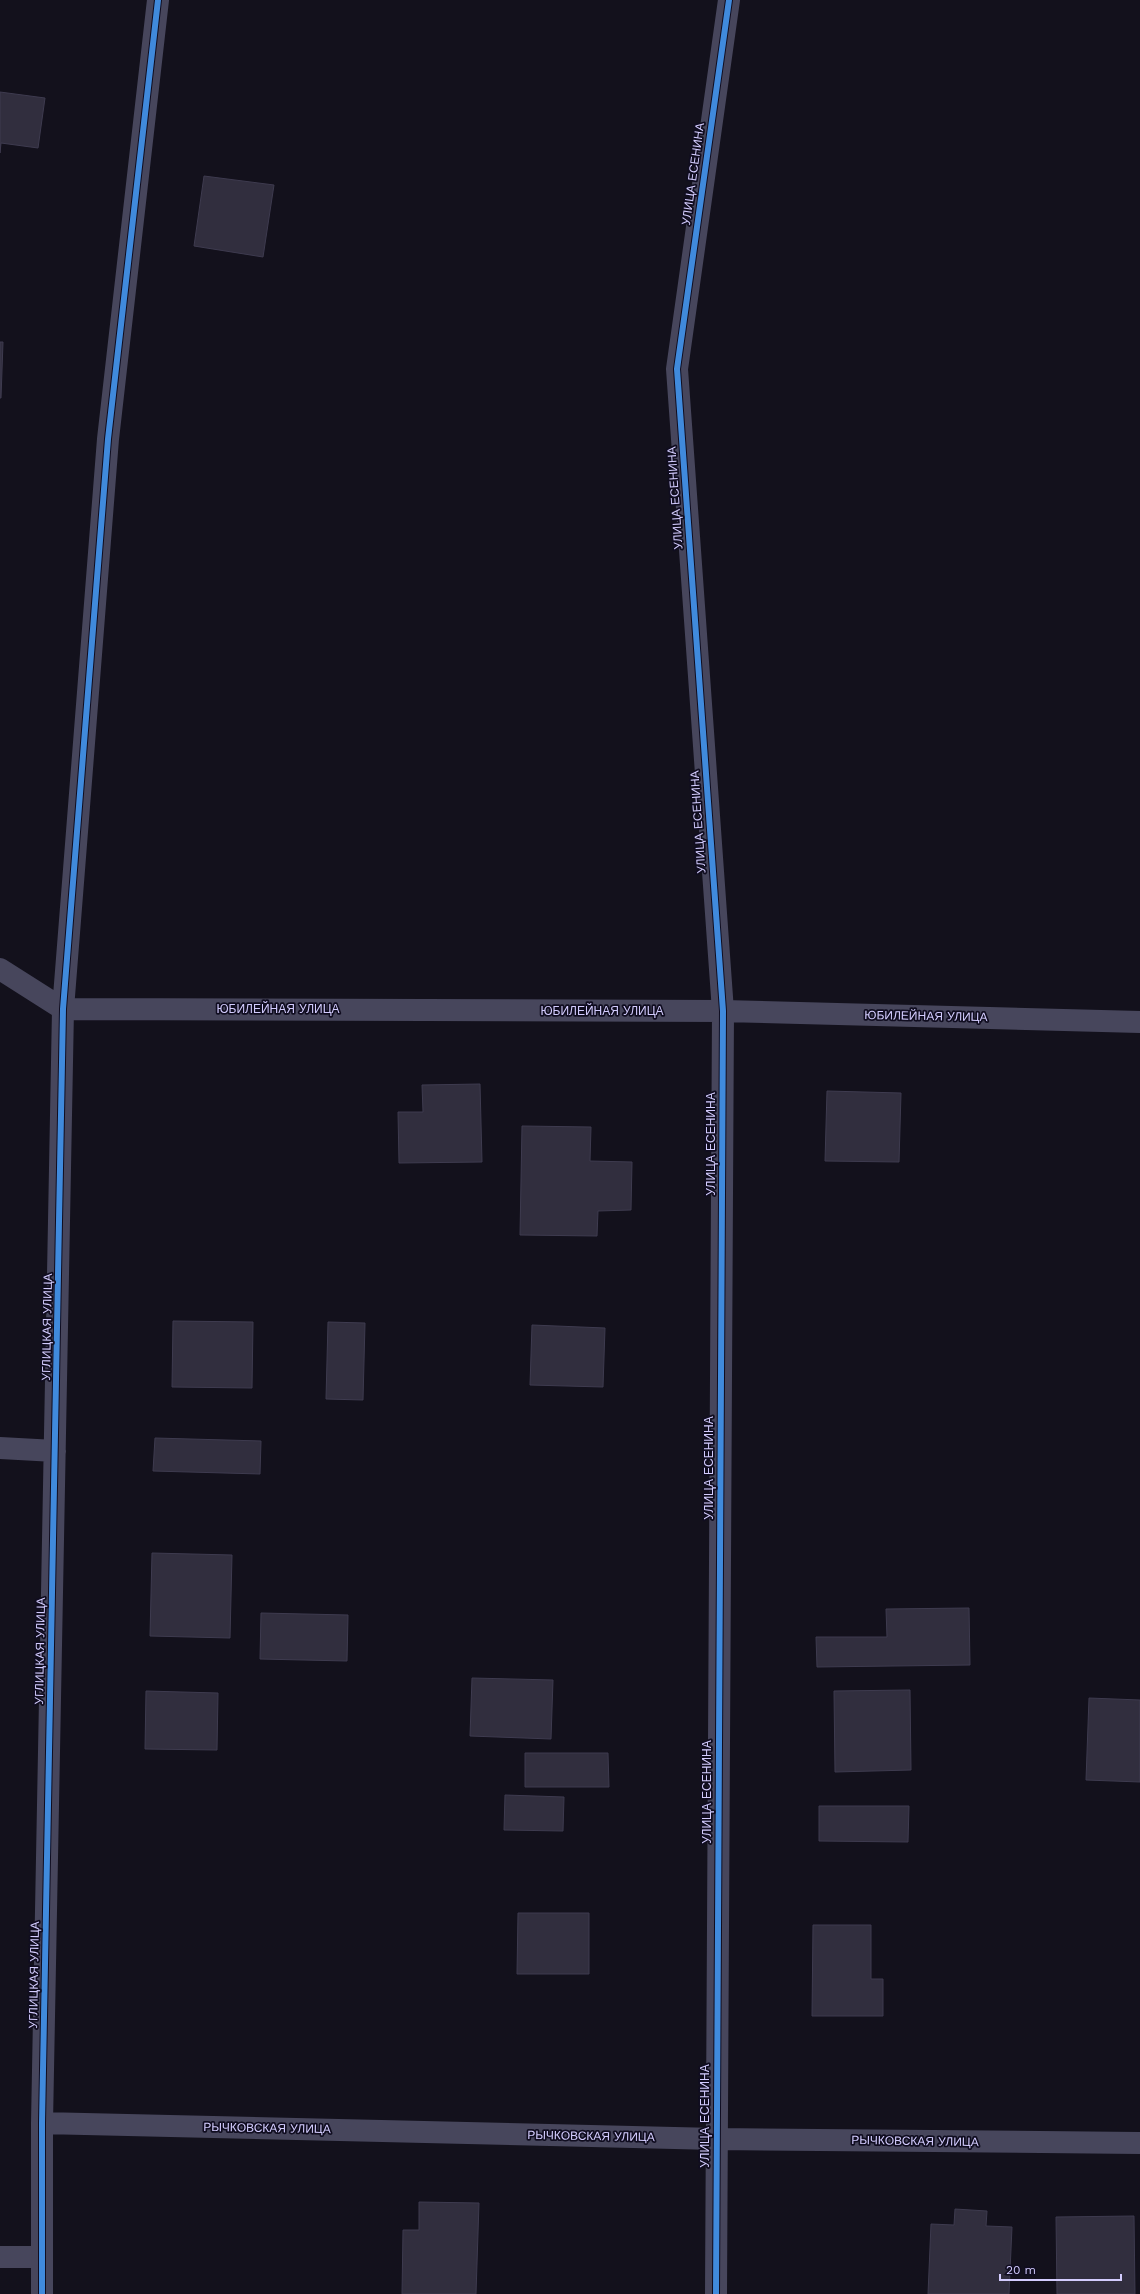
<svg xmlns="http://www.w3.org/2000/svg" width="1140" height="2294" viewBox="0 0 1140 2294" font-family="'Work Sans',sans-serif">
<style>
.building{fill:#312e3e;stroke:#3e3b4f}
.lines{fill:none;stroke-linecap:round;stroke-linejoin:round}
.minor{stroke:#47465c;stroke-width:22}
.cycleway-casing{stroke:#100d20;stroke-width:8}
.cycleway{stroke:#408adc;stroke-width:6}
.labels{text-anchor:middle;stroke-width:3.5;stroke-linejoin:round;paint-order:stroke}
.street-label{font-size:12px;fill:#d3ccfe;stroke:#100d20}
</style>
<rect width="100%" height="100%" fill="#13111c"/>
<path class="building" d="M0,92L45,98L38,148L1,143L0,153Z
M204,176L274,185L263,257L194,246Z
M0,342H3L1,398H0Z
M480,1084L482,1162L399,1163L398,1112H423L422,1085Z
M827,1091L901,1093L899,1162L825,1161Z
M522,1126L591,1127L590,1161L632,1162L631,1210L598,1211L597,1236L520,1235Z
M173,1321L253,1322L252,1388L172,1387Z
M328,1322L365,1323L363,1400L326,1399Z
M532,1325L605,1328L603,1387L530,1385Z
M155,1438L261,1441L260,1474L153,1471Z
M152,1553L232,1555L230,1638L150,1636Z
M969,1608L970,1665L817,1667L816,1637H887L886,1609Z
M261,1613L348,1615L347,1661L260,1659Z
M472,1678L553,1680L551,1739L470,1736Z
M910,1690L911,1770L835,1772L834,1691Z
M146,1691L218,1693L217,1750L145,1749Z
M1089,1698L1140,1700V1782L1086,1780Z
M525,1753H608L609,1787H525Z
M505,1795L564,1797L563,1831L504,1830Z
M819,1806H909L908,1842L819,1841Z
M518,1913H589V1974H517Z
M813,1925H871V1979H883V2016H812Z
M419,2202L479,2203L476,2294H402L403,2230H419Z
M955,2209L987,2211L986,2226L1012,2227L1009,2294H928L931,2224L954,2225Z
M1134,2216L1135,2294H1057L1056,2217Z"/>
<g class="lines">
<path class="minor" d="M0,969L63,1009
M63,1009L723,1011L1140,1022
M0,1448L55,1451
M42,2123L716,2139L1140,2143
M0,2257H42
M42,2294V2123L63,1009L108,439L158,0
M716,2294L723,1011L677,369L729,0"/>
<g class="cycleway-casing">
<path id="cycleway" d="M42,2294V2123L63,1009L108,439L158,0
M716,2294L723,1011L677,369L729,0"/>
</g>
<use href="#cycleway" class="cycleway"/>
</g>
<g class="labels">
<g class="street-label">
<text transform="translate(693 174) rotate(-82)" y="4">УЛИЦА ЕСЕНИНА</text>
<text transform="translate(675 498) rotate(-94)" y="4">УЛИЦА ЕСЕНИНА</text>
<text transform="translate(698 822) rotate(-94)" y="4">УЛИЦА ЕСЕНИНА</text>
<text x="278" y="1013">ЮБИЛЕЙНАЯ УЛИЦА</text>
<text x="602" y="1015">ЮБИЛЕЙНАЯ УЛИЦА</text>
<text transform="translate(926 1016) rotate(1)" y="4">ЮБИЛЕЙНАЯ УЛИЦА</text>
<text transform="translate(711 1144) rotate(-90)" y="4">УЛИЦА ЕСЕНИНА</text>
<text transform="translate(47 1327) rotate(-89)" y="4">УГЛИЦКАЯ УЛИЦА</text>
<text transform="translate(709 1468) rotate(-90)" y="4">УЛИЦА ЕСЕНИНА</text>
<text transform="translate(40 1651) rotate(-89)" y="4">УГЛИЦКАЯ УЛИЦА</text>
<text transform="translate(707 1792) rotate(-90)" y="4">УЛИЦА ЕСЕНИНА</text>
<text transform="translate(34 1975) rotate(-89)" y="4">УГЛИЦКАЯ УЛИЦА</text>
<text transform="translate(705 2116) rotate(-90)" y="4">УЛИЦА ЕСЕНИНА</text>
<text transform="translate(267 2128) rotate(1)" y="4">РЫЧКОВСКАЯ УЛИЦА</text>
<text transform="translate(591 2136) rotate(1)" y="4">РЫЧКОВСКАЯ УЛИЦА</text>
<text transform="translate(915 2141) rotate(1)" y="4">РЫЧКОВСКАЯ УЛИЦА</text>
</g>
</g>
<path d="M1000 2274v6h121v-6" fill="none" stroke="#d3ccfe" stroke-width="2"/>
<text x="1006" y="2274" font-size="12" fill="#d3ccfe" stroke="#100d20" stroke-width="3" paint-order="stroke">20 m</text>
</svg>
